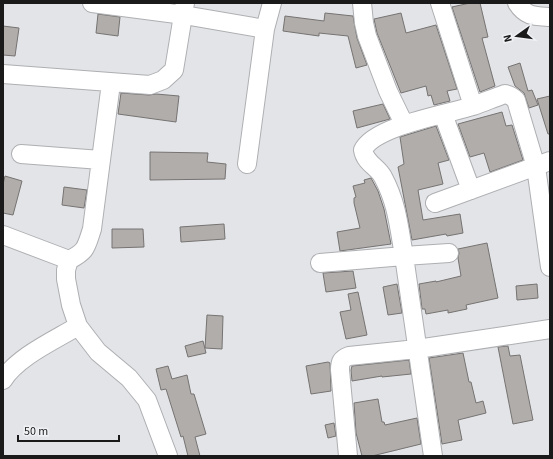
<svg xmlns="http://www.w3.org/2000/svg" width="553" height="459" viewBox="0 0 553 459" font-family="'Source Sans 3',sans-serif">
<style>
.building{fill:#b0adab;stroke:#767372}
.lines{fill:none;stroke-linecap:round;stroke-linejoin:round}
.minor-casing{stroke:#aeafb2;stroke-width:20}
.minor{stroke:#fff;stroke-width:18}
</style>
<rect width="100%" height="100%" fill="#e2e4e7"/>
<path class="building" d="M470,3H480L488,37L482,38L495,86L480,92L452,7Z
M325,13L353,16L357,38L367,65L356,68L348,36L319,33V36L283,31L285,16L324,21Z
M401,13L406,33L436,25L457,89L447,91L450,101L434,105L431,95L428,96L426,86L401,93L377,33L374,19Z
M98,14L120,17L118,36L96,33Z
M3,26L19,28L15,56L3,55Z
M520,63L528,91L532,90L538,105L529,108L524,93L515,86L508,67Z
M121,93L149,95L156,94L179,96L176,122L118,114Z
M550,96V134H548L537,99Z
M383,104L390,119L357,128L353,111Z
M502,112L506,126L512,125L523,160L490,172L484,153L470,157L458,124Z
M436,126L449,160L438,163L443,184L418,190L423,220L460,214L463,233L447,236L446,234L412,240L398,167L404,164L400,137Z
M150,152L208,153L207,162L226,164L225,179L150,180Z
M5,176L22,181L13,215L3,213V184Z
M371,178L378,191L384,209L391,244L340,251L337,232L360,228L354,203V198L356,197L353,186L365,183L364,180Z
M64,187L87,190L84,208L62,205Z
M224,224L225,239L181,242L180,227Z
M112,229H143L144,247L112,248Z
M487,243L498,298L466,305L467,309L448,313V310L426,314L425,309H422L419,284L436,281V282L461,276L458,258L459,253L458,249Z
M353,271L356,288L326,292L323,273Z
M397,284L402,313L388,315L383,287Z
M537,284L538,298L517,300L516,286Z
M358,292L367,335L346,339L340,312L351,310L348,294Z
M207,315L223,316L222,349L205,348Z
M203,341L206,353L188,357L185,346Z
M508,346L510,356L520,355L533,420L513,424L498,347Z
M463,353L469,382H471L476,403L483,401L486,413L458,420L462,440L442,444L429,358Z
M409,360L411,374L382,377V376L352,381L351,370L352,366Z
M328,362L330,363L331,391L311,394L306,366Z
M168,366L172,379L187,375L191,394H194L206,434L195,437L200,456H188L183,436L181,437L166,389L161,390L156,369Z
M378,399L382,422H384L385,425L417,418L421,444L372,456H362L356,433L354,403Z
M334,423L336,436L328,438L325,425Z"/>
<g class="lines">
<g class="minor-casing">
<path id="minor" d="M92,3L184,15L265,29L272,3
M362,3L364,23L367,36L388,91L404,124
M440,3L473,106
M517,3C526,17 535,16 550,17
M3,74L150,85L163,80L174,70L185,3
M443,114L471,190
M21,154L101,160
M247,164L265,29
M435,203L550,161
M3,235L69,260C87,251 86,247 92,229L111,83
M449,253L404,256C399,227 397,203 383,177C378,167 365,163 363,150C374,126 448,114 473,106C484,102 494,98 505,94C510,95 512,96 516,100L536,167L550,267
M69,260L66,270V279L71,305L78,326L98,352L129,378L147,400L168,456
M320,263L404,256L433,456
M3,380C17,357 55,340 78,326
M348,456L340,370C340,362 341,359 349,356L417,349L550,329"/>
</g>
<use href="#minor" class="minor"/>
</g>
<rect width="553" height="459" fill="none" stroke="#1a1a1b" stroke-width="8"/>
<g transform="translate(517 36) rotate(256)" stroke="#eff1f4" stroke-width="3" paint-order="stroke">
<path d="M0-3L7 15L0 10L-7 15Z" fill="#1a1a1b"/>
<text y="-6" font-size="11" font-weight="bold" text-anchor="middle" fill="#1a1a1b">N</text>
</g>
<path d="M18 435v6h101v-6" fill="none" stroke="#1a1a1b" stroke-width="2"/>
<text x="24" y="435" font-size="12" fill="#1a1a1b" stroke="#eff1f4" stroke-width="3" paint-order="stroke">50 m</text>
</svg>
